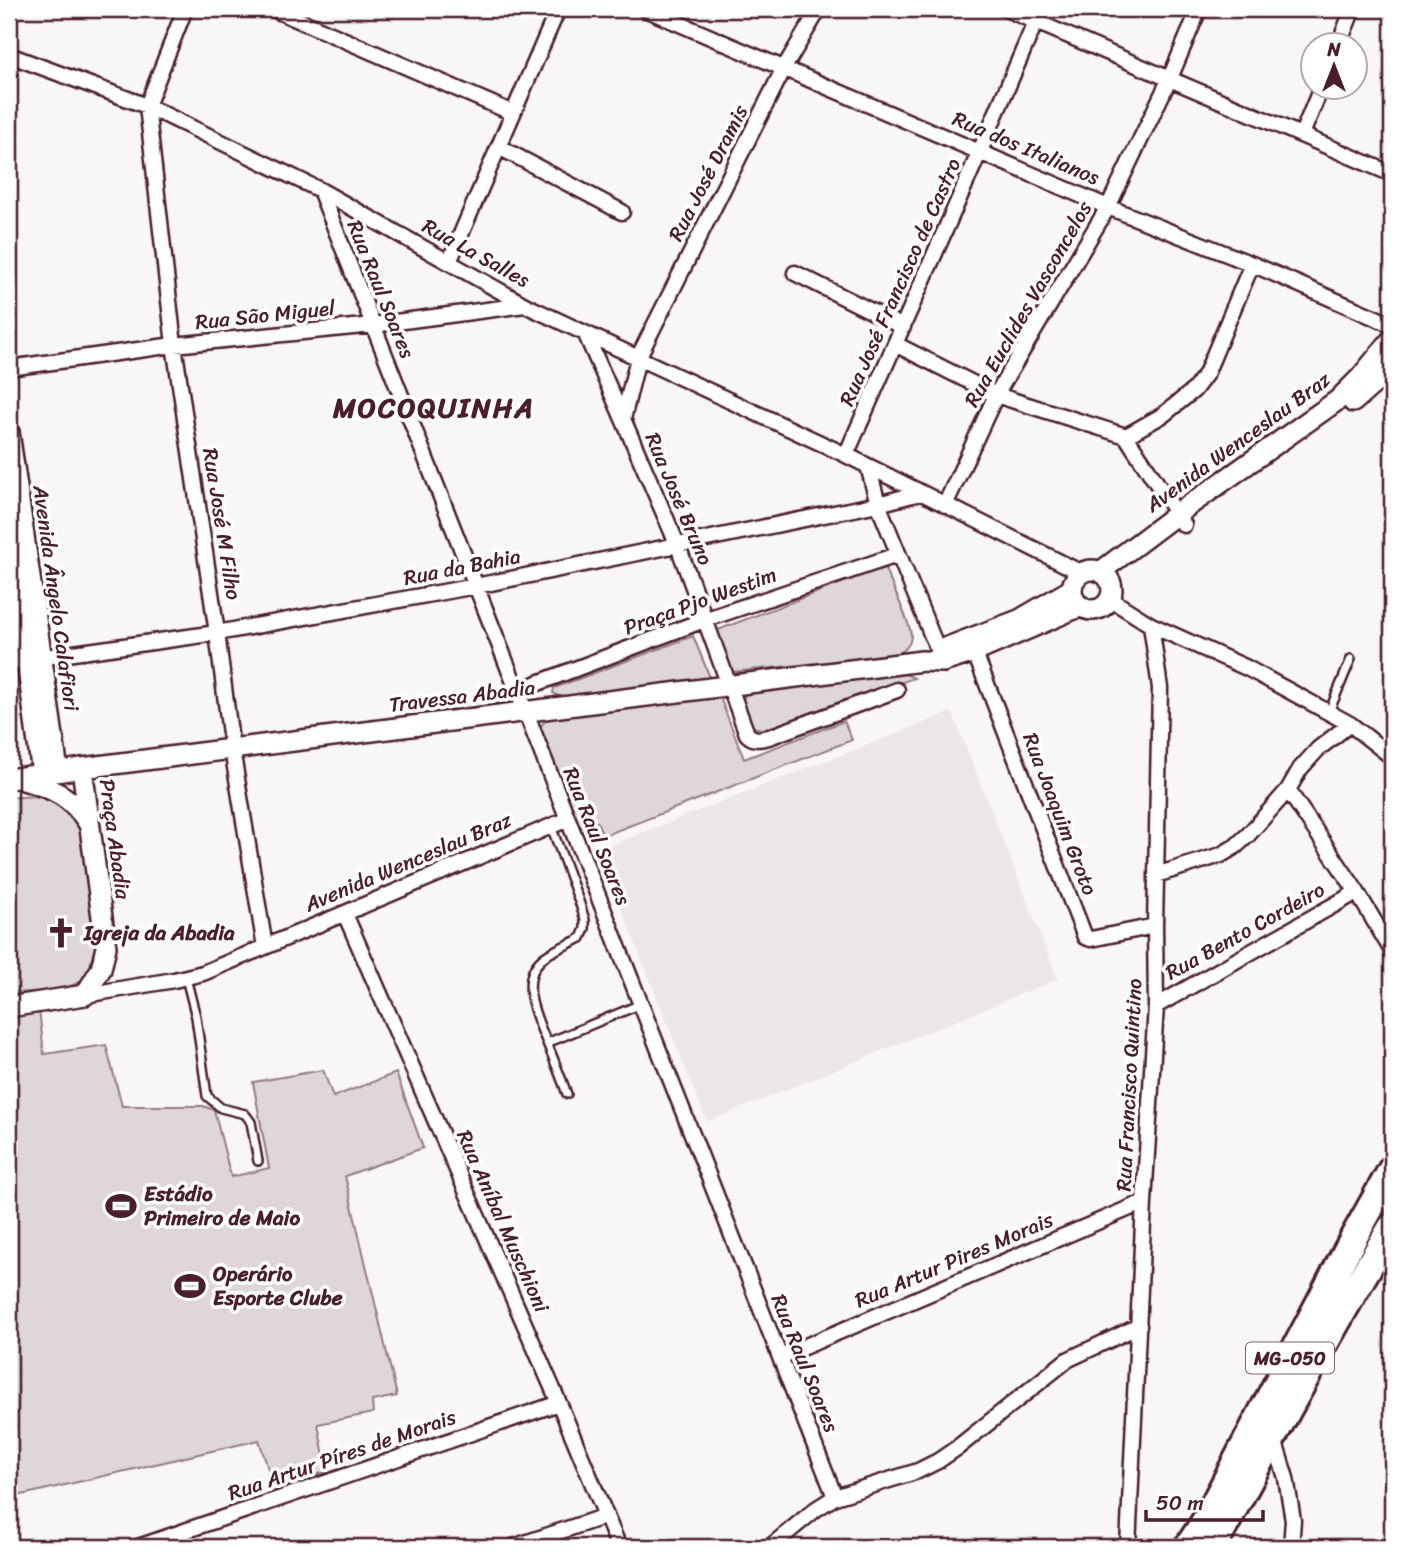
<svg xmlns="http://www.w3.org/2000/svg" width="1401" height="1556" viewBox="0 0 1401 1556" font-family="Sriracha,sans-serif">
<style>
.built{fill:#ebe6e8}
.green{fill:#ded6d9;stroke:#947a82;stroke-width:2}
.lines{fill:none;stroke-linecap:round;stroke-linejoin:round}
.lane-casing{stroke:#4a1f2b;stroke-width:12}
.street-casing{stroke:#4a1f2b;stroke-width:19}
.secondary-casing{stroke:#4a1f2b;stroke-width:24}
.highway-casing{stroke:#4a1f2b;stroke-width:32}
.lane{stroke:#fff;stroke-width:7}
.street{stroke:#fff;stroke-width:14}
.secondary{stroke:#fff;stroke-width:19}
.highway{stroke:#fff;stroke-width:26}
.labels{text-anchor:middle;stroke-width:7;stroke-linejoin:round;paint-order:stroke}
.shield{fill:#fff;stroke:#80626b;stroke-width:2}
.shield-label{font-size:19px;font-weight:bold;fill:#4a1f2b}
.street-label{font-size:21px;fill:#4a1f2b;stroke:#fff}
.poi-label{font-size:21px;font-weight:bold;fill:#4a1f2b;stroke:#fff;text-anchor:start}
.district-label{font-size:28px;font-weight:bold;letter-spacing:2px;fill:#4a1f2b;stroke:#fff}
</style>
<rect width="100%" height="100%" fill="#f8f6f7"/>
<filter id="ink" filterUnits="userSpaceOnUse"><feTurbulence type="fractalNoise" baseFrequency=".0143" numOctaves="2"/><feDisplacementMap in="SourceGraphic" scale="14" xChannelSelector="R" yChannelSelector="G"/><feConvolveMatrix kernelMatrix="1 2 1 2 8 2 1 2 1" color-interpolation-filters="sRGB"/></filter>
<g filter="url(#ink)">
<path class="built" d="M952,712L1058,979L707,1122L598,850Z"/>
<path class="green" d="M884,567C889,579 912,626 911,636C910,647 902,653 892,655L732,672L715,631Z
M693,636L711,680L560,697L553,693L554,688Z
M897,674H905L914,678L767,730L752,727L741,703L747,692Z
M719,695L744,759L844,721L852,740L603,836L597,822L577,829L540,730L542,724L548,718Z
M34,796C59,802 74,808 81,834L96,944L93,964L80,982L62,990L13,993L9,990V798Z
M39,1009L44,1054L106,1045L122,1106H203L214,1110L231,1177L269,1168L253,1082L323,1070L333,1097L396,1073L423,1148L345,1176L397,1396L372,1401L373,1413L318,1424L327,1472L273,1485L259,1440L9,1498V1013Z"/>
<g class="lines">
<g class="lane-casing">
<path id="lane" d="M1329,712L1351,659
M551,826L580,904L585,920V929L581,938C570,944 552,950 543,958C517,979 537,1019 547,1043C554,1060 561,1077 567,1094
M186,978L196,1017L207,1096L221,1108L245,1114L251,1122L258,1161
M547,1043L641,1004"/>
</g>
<g class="street-casing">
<path id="street" d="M185,9L147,106L174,345L217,633L232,749L265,947
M273,9L513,113
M645,9L1108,207L1252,264L1392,325
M819,9L784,68L638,358L623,419L678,546L747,734C754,741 760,739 769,737L897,690
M1006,9L1392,174
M1338,46L1353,9
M9,55L147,106L320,190L525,305L846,455L1082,573
M1302,134L1321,88
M499,147L622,212
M320,190L835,1497
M449,262L558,9
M795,273L903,327
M586,335L623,419
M895,344L996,395L1126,436L1184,525
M9,368L174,345L373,325L525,305
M1126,436L1163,415L1194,390L1206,374L1252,264
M846,455L980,151L1041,9
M868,466L878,504L941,658
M945,505L996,395L1108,207L1170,78L1199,9
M1110,599L1151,625L1247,668L1350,724L1392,757
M971,643L1085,937L1091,939L1155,926
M9,662L217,633L476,586L878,504L920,493
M517,691L704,620L897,555
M1156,875L1221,855L1236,846L1248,835L1288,790L1300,769L1318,749L1350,724
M1357,892L1392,951
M345,914L559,1403L619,1547
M85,995L174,980L203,973L568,819
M1156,1006L1357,892L1288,790
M780,1357L1144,1202
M1273,1436L1286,1478L1293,1520L1291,1547
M138,1547L559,1403
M513,1547L606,1516
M770,1547L816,1509L835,1497L918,1471L938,1461L957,1448L1067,1360L1139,1326
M1128,1547L1144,1202L1156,1006L1155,926L1160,688L1151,625"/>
</g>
<g class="secondary-casing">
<path id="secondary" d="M1353,402L1392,368
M9,432L58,771
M9,527L42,774
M1072 590a20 20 0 1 1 40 0a20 20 0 1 1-40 0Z
M1100,572L1177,514L1338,400L1360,378L1392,339
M940,650L1019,620L1072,589
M9,779L82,768L922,661L943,662L975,652L1081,606
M23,780C54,789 71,796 89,824
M9,1007L85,995L101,969L106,947L82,768"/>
</g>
<g class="highway-casing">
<path id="highway" d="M1188,1547L1204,1523L1355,1235L1392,1169
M1213,1547C1271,1440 1329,1332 1392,1227"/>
</g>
<use href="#lane" class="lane"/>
<use href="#street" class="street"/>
<use href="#secondary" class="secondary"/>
<use href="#highway" class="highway"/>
</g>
</g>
<defs>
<g id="church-bare" transform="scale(2.415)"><path d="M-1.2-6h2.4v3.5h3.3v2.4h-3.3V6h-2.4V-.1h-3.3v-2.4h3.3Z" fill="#4a1f2b" stroke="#fff" stroke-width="2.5" paint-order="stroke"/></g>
<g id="stadium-bare" transform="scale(2.415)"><path d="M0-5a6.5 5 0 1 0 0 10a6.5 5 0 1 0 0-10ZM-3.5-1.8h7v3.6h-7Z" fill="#4a1f2b" stroke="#fff" stroke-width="2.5" paint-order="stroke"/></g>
</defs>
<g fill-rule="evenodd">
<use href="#church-bare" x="61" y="933"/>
<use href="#stadium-bare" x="121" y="1206"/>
<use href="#stadium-bare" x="190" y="1286"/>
</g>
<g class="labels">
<rect class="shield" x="1246" y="1342.5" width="88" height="31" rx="5"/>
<g class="shield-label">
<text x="1290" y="1365">MG-050</text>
</g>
<g class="street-label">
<text transform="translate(1026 148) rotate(23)" y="7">Rua dos Italianos</text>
<text transform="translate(708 173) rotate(-63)" y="7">Rua José Dramis</text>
<text transform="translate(476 253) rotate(29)" y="7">Rua La Salles</text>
<text transform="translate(900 282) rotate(-66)" y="7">Rua José Francisco de Castro</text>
<text transform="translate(381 289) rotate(68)" y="7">Rua Raul Soares</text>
<text transform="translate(1028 304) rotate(-60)" y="7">Rua Euclides Vasconcelos</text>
<text transform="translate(265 315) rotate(-6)" y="7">Rua São Miguel</text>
<text transform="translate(1238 442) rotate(-36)" y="7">Avenida Wenceslau Braz</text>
<text transform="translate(679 499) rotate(67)" y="7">Rua José Bruno</text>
<text transform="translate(222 524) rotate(81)" y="7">Rua José M Filho</text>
<text transform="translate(462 567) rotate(-11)" y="7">Rua da Bahia</text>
<text transform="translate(56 598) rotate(82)" y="7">Avenida Ângelo Calafiori</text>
<text transform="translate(700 601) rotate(-20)" y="7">Praça Pjo Westim</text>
<text transform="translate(462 696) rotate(-7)" y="7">Travessa Abadia</text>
<text transform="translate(1060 814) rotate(69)" y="7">Rua Joaquim Groto</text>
<text transform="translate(597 836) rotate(68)" y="7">Rua Raul Soares</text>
<text transform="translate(115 839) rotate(82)" y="7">Praça Abadia</text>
<text transform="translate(408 862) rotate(-23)" y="7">Avenida Wenceslau Braz</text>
<text transform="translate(1245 931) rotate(-29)" y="7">Rua Bento Cordeiro</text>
<text transform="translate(1129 1085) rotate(-87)" y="7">Rua Francisco Quintino</text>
<text transform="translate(503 1221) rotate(66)" y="7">Rua Aníbal Muschioni</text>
<text transform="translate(954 1260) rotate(-23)" y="7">Rua Artur Pires Morais</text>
<text transform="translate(805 1363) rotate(68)" y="7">Rua Raul Soares</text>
<text transform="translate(342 1455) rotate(-19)" y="7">Rua Artur Píres de Morais</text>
</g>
<g class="poi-label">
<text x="84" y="940">Igreja da Abadia</text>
<text x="144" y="1201">Estádio<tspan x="144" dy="24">Primeiro de Maio</tspan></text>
<text x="213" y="1281">Operário<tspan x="213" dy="24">Esporte Clube</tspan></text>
</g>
<g class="district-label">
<text x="434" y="417">MOCOQUINHA</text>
</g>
</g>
<rect width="1401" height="1556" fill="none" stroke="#fff" stroke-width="35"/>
<rect x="18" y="18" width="1366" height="1521" fill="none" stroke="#4a1f2b" stroke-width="2.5" filter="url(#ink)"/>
<g transform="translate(1334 66)"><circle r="33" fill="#ffffff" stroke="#b7a5aa" stroke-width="2"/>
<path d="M0-5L12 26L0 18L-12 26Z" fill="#4a1f2b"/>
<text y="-10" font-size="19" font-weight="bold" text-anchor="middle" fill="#4a1f2b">N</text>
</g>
<path d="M1146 1510v10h117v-10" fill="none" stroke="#4a1f2b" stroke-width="3.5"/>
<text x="1156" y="1510" font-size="21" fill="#4a1f2b" stroke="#ffffff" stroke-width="5" paint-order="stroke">50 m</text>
</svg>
